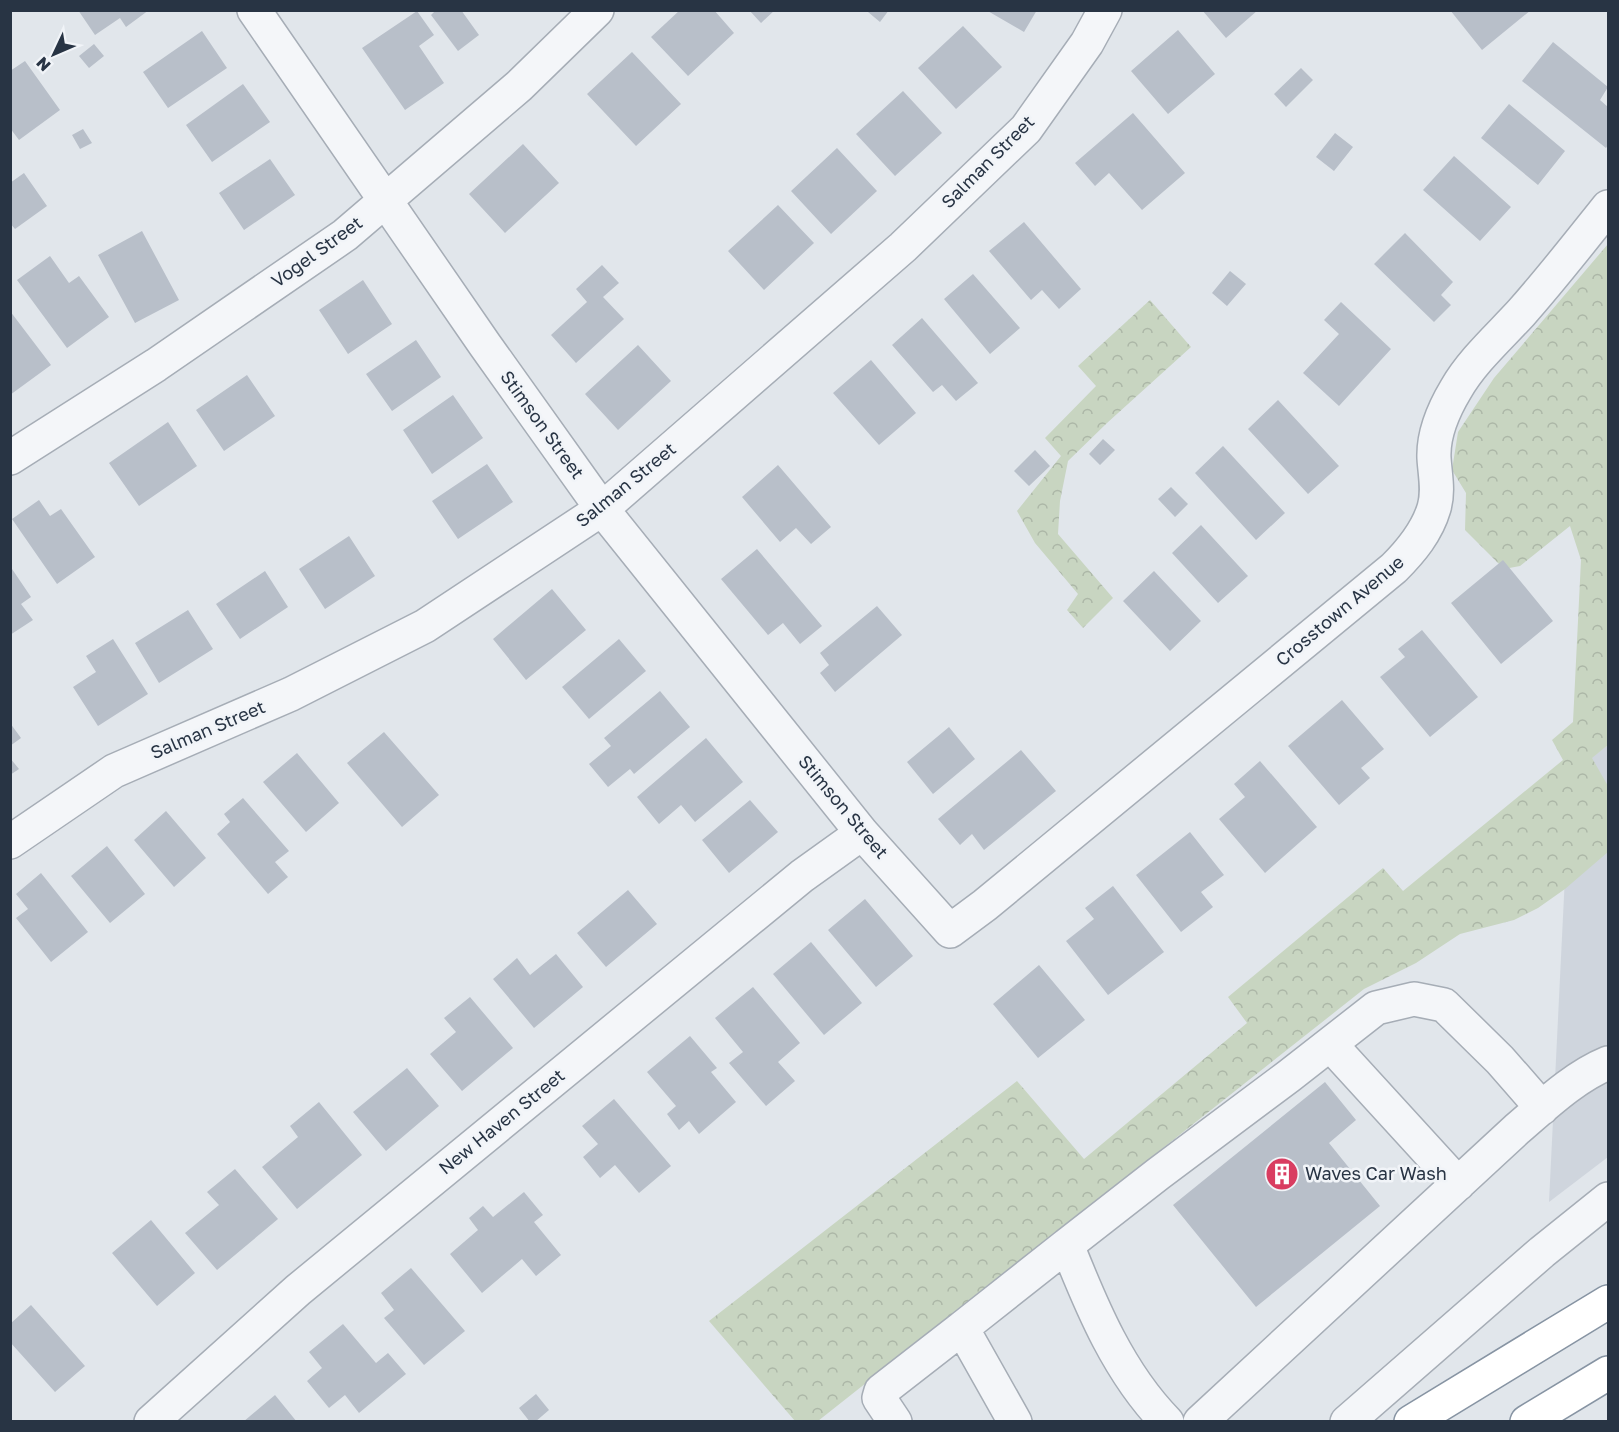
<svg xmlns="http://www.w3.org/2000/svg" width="1619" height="1432" viewBox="0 0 1619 1432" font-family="'Golos Text',sans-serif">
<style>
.built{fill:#cfd5dd}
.forest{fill:url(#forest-crowns)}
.building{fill:#b8bfc9}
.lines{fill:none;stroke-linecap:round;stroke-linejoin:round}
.minor-casing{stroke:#a6adb6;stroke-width:36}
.highway-casing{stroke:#8794a3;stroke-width:36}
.minor{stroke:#f4f6f9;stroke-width:33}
.highway{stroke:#fff;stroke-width:33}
.labels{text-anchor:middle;stroke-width:5;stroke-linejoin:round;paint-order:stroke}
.street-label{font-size:18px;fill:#283444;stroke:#f1f4f8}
.poi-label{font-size:18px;fill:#283444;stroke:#f1f4f8;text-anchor:start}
</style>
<defs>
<pattern id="forest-crowns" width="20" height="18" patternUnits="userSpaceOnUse" patternTransform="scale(1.5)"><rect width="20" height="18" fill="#c8d5c1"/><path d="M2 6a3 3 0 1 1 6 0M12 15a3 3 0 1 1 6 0" fill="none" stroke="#acb7a7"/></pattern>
</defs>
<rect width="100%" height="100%" fill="#e1e6eb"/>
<path class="built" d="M1608,745V1157L1549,1202L1570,774Z"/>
<path class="forest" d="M1608,244V745L1592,758L1608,786V852L1565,889L1538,908L1514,920L1460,934L1416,963L1364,989L818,1421H795L709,1321L1017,1081L1084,1159L1247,1023L1228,997L1383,868L1403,891L1563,760L1552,740L1573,722L1581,560L1570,526L1520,566L1504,569L1465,530L1466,493L1452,470L1458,432L1494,378Z
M1150,300L1191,347L1107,423L1068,461L1060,501L1058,534L1113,598L1083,628L1067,610L1078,594L1035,543L1017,511L1061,456L1045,438L1096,386L1078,366Z"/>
<path class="building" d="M78,10H149L126,27L120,18L95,35Z
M436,10H461L479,35L458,51L431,15Z
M680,10H714L734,33L688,76L651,37Z
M749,10H775L761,23Z
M869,10H889L880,22L868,12Z
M986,10H1037L1024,32Z
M1202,10H1258L1226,38Z
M1450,10H1531L1482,50Z
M417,11L434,35L419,46L444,83L405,110L362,48Z
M963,26L1002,67L956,109L918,68Z
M1178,30L1215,74L1168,114L1131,71Z
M202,31L227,68L168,108L143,72Z
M1553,42L1608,87L1600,100L1608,107V145L1606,148L1522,81Z
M94,44L104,56L89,68L79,56Z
M632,52L681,104L636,146L587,94Z
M25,61L60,110L19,140L10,128V71Z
M1301,68L1313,80L1286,107L1274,94Z
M243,84L270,122L212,162L186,125Z
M903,91L942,133L895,176L856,134Z
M1509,104L1565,151L1538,185L1481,138Z
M1133,113L1185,173L1142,210L1109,173L1095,186L1075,163Z
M83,129L92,143L80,149L72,135Z
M1335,133L1353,147L1334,171L1316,157Z
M523,144L559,183L505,233L469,194Z
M837,148L877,191L831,234L791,191Z
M1454,156L1511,207L1480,241L1423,190Z
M270,159L295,195L244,230L219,193Z
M24,173L47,206L15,229L10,223V183Z
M778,205L814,243L764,290L728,251Z
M1024,222L1081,289L1059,309L1042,290L1031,300L989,251Z
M142,231L179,300L135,323L98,255Z
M1405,233L1453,282L1441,295L1451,305L1434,322L1374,264Z
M50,256L69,283L79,276L109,317L67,348L17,280Z
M602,265L619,283L603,297L624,319L576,363L551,335L587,302L576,289Z
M1230,271L1246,284L1227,306L1212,293Z
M973,274L1020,328L990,354L944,299Z
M363,280L392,324L348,354L319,310Z
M1341,302L1391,349L1339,406L1303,373L1339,334L1324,320Z
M10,311L51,365L10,395Z
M922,318L978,383L956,401L942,385L933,392L892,345Z
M416,340L441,377L392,411L366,374Z
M638,345L671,381L618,430L585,394Z
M871,360L916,413L879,445L833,393Z
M247,375L275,416L224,451L196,410Z
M453,395L483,438L432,474L403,430Z
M1278,400L1339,466L1308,494L1248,429Z
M168,422L197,466L139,506L109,463Z
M1103,439L1115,450L1100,465L1089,454Z
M1223,446L1285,513L1256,540L1195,473Z
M1035,450L1050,466L1029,486L1014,471Z
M487,464L513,502L458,539L432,501Z
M778,465L831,527L811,544L796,528L780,542L742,497Z
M1171,487L1188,504L1175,517L1158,499Z
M39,500L50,516L61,509L95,557L57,584L12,519Z
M1201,525L1248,576L1218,603L1172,553Z
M349,536L375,576L325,609L299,569Z
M757,549L822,626L800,644L783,623L768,635L721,579Z
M1503,560L1553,621L1501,664L1451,603Z
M10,566L31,597L21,604L33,620L10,635Z
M265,571L288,607L240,639L216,604Z
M1154,571L1201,621L1170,651L1123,601Z
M552,589L586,630L526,680L493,639Z
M877,606L902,635L835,692L820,673L829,665L820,653Z
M188,610L213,649L159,683L135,643Z
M1422,630L1478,697L1430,737L1380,677L1405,657L1398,649Z
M113,639L148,694L98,726L73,687L96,672L86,656Z
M619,639L646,671L589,719L562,687Z
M660,691L690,727L634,774L630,769L608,787L589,764L611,746L604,738Z
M1342,700L1384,749L1361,768L1370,778L1339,805L1288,746Z
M10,723L21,738L10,746Z
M949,727L975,759L933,794L907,762Z
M384,732L439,795L402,827L347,763Z
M706,738L743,782L695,822L681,805L659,824L637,797Z
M1021,750L1056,791L984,850L972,834L960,845L938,819Z
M297,753L339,803L306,832L263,782Z
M10,758L19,769L10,775Z
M1260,761L1317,827L1265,873L1219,819L1245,797L1234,784Z
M243,798L289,851L275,862L288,877L268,894L217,834L230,822L224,814Z
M750,800L778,832L729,873L702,840Z
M166,811L206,858L174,887L134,840Z
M1190,832L1224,875L1201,892L1213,907L1181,932L1136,875Z
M107,846L145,894L110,923L71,876Z
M41,873L88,932L51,962L16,918L28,909L16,894Z
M1113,886L1164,952L1108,995L1066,941L1094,919L1085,908Z
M628,890L657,924L606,967L577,933Z
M865,899L913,956L876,987L828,930Z
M811,942L862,1003L824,1035L773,974Z
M556,954L583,987L534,1028L493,979L517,958L530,975Z
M1039,965L1085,1020L1038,1058L993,1004Z
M753,987L800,1043L778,1062L795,1081L766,1106L729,1063L743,1052L715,1018Z
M470,997L513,1048L462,1091L430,1054L456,1032L444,1018Z
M690,1036L717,1068L711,1072L736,1102L699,1134L689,1121L679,1130L667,1114L676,1106L647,1072Z
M407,1068L439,1106L386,1151L353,1112Z
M1325,1082L1356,1120L1329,1143L1380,1206L1256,1307L1173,1205Z
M614,1099L671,1166L639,1193L615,1165L600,1178L583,1157L598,1144L582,1126Z
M319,1102L362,1155L297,1209L262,1167L298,1137L290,1126Z
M235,1169L278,1219L217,1270L185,1233L219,1205L207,1192Z
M524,1192L543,1215L534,1222L561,1255L536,1276L522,1259L482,1293L450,1254L478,1230L469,1218L483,1206L493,1217Z
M151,1220L195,1273L157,1306L112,1253Z
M411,1268L465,1331L424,1365L384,1318L394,1310L381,1293Z
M31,1305L85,1366L55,1392L10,1342V1324Z
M343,1324L376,1363L388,1353L406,1374L359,1413L345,1395L329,1408L307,1381L322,1368L309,1352Z
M536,1394L549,1410L535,1422H530L519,1408Z
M275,1395L297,1422H243Z"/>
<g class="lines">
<g class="minor-casing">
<path id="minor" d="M254,10L485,345L602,509L862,833L950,931L985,905L1394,568C1411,551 1427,532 1434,508C1439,491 1435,475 1434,458C1433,435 1444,409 1456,389C1472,361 1499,337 1521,313C1552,278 1580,242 1608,207
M10,458L156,365L345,235L519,86L597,10
M10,842L114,771L291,694L425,626L602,509L903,247L1026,129L1087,43L1105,10
M1330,1044L1458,1184
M962,1328L1067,1245
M151,1422L298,1290L802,876L862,833
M895,1422L879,1398L881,1391L962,1328L1015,1422
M1167,1422C1119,1373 1092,1308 1067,1245L1158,1174L1289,1076L1376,1008L1414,999L1444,1005L1500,1060L1542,1108
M1200,1422L1517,1129C1545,1105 1574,1077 1608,1063
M1347,1422L1542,1252L1608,1199"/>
</g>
<g class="highway-casing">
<path id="highway" d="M1411,1422L1608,1302
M1527,1422L1608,1373"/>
</g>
<use href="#minor" class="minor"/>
<use href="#highway" class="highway"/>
</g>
<defs>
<g id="building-disc" transform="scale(1.725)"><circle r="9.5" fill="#d93d61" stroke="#f1f4f8"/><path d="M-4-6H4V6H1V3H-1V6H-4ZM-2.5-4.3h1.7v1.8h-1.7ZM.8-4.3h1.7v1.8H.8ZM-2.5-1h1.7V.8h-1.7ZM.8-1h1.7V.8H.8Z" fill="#fff"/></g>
</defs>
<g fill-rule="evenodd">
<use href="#building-disc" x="1282" y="1174"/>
</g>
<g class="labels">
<g class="street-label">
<text transform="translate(988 162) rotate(-45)" y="6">Salman Street</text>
<text transform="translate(317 252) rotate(-36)" y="6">Vogel Street</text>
<text transform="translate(542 425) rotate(54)" y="6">Stimson Street</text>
<text transform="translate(626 485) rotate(-39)" y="6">Salman Street</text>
<text transform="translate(1340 611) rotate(-40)" y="6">Crosstown Avenue</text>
<text transform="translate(208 730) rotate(-23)" y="6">Salman Street</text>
<text transform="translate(843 807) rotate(50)" y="6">Stimson Street</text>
<text transform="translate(502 1122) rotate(-39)" y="6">New Haven Street</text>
</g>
<g class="poi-label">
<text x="1305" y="1180">Waves Car Wash</text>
</g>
</g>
<rect width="1619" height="1432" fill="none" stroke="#283444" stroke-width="24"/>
<g transform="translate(54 54) rotate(226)" stroke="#f1f4f8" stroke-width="4.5" paint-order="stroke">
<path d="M0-4.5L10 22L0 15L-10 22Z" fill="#283444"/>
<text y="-9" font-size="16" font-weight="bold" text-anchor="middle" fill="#283444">N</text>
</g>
</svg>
